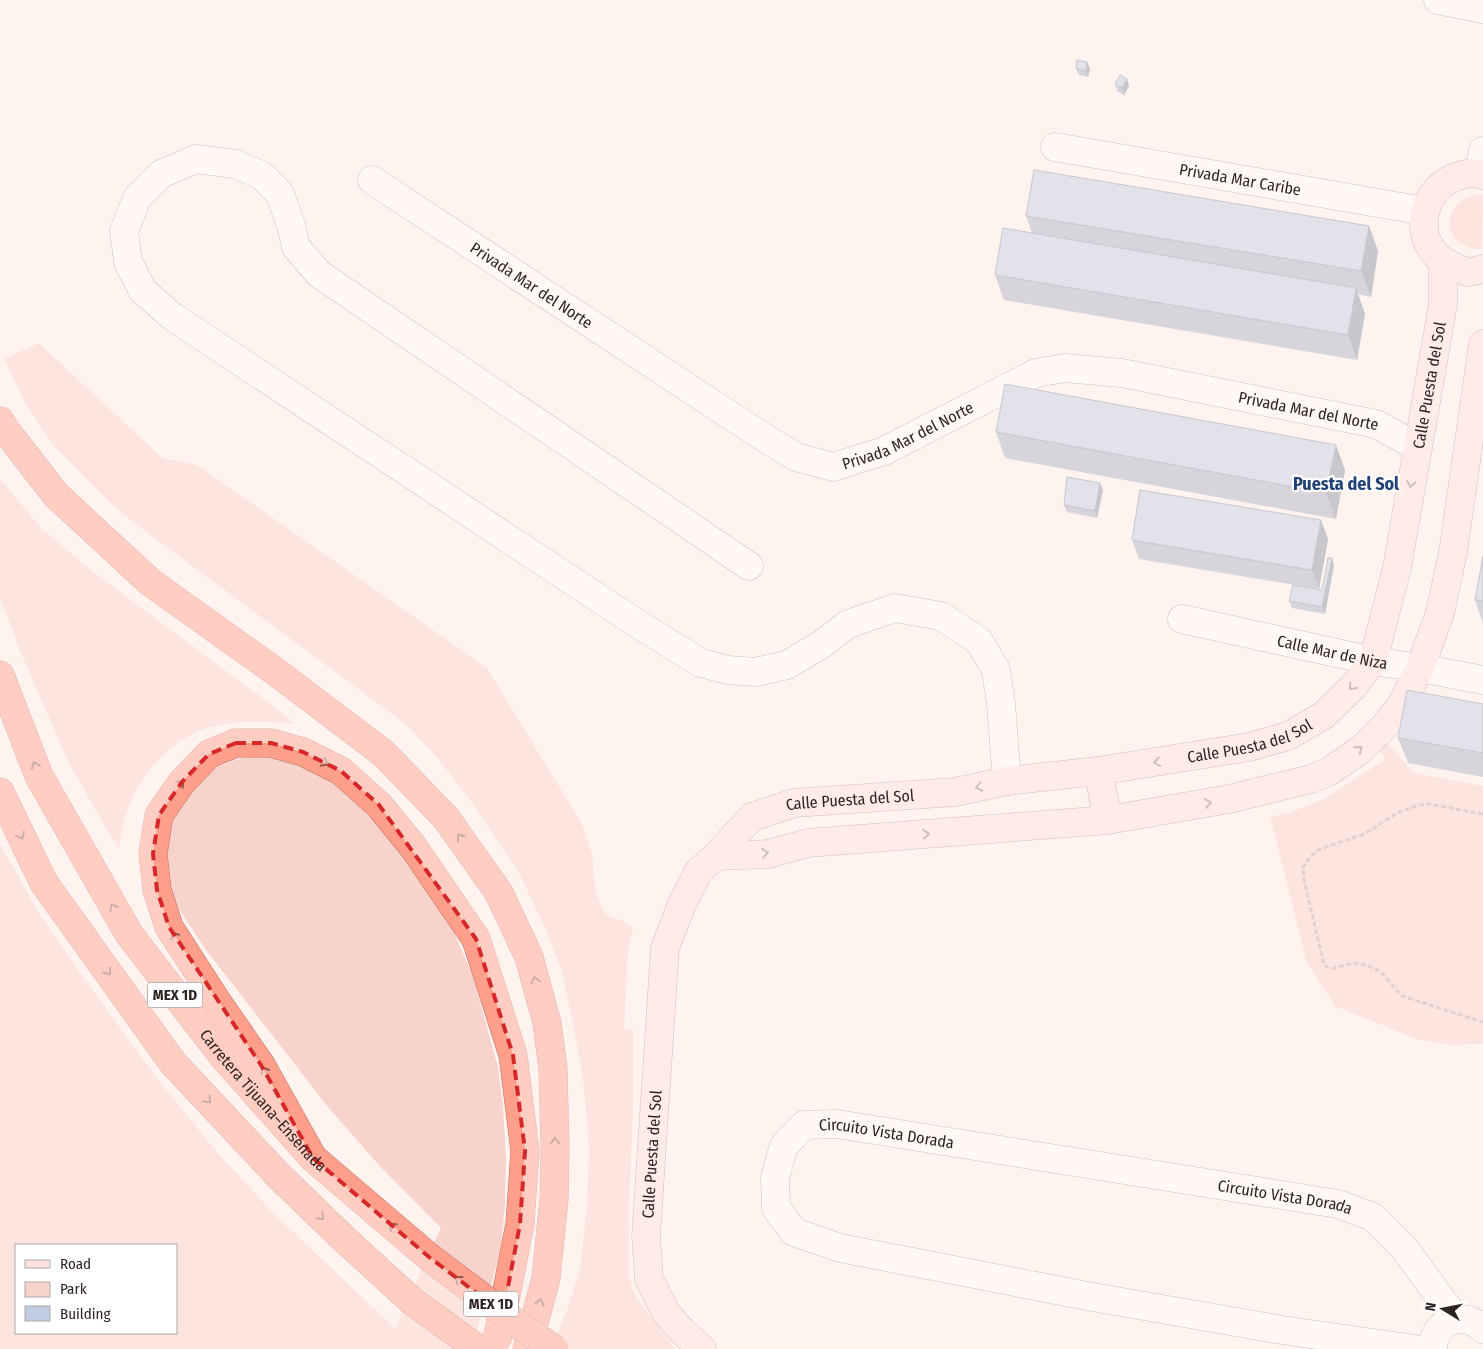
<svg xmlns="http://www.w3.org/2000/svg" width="1483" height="1349" viewBox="0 0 1483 1349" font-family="'Fira Sans Condensed',sans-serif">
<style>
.green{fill:#f8d3cb;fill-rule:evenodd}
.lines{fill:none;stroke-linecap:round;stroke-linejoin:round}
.street-casing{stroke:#9a807a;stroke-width:29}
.secondary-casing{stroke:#9a807a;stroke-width:29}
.highway-casing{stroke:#b67466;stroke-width:29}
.path{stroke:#b8aca9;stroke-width:3;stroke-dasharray:5 2.5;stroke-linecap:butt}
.street{stroke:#fff;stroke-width:28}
.secondary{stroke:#ffe2dc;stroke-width:28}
.highway{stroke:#fe9f8b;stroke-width:28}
.highway-bridge-casing{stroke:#b67466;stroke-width:29;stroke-linecap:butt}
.highway-bridge{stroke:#fe9f8b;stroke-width:28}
.wall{fill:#a6b0c3}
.shaded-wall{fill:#87909f}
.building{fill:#c1cde3;stroke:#87909f}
.oneway{stroke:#97837f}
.oneway2{stroke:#8c5b51}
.marked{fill:none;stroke:#d62828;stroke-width:4;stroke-dasharray:10 6;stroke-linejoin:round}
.labels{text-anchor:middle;stroke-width:4.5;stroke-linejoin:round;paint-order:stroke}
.shield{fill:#fff;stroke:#6d6664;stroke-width:1}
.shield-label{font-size:15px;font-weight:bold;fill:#2f2422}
.street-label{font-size:16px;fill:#2f2422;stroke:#fff}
.neighbourhood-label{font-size:18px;font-weight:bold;fill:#214177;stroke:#fff}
</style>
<rect width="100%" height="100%" fill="#fff3f0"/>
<path class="green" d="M1473,195H1483L1482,249C1445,250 1437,207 1473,195Z
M39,343L162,458L197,465L487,668L582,824L592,854L595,887L600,904L607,915L629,924L633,929L628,950L624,1029H633V1108L629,1209V1276L635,1296L675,1349H551L568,1308L580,1267L587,1207L589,1150L584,1087L576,1039L562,972L546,930L518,871L470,800L439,760L408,726L141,528L109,502L53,445L27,406L4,359Z
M0,479L43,530L92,571L280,711L295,724C265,720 232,720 203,729C172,740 142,773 130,803C124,818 121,833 119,848L99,816L67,759L19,648L0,597Z
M1384,740L1415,773L1483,786V1044L1450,1045L1417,1039L1335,1006L1306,961L1270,817L1291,812L1324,799L1386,759L1374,741Z
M268,754L298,759L365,803L444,910L472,974L498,1067L503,1107L506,1158L505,1203L501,1246L491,1286L470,1349H0V844L40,915L93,991L159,1081L216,1151L275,1215L395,1328L441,1228L377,1163L328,1107L206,950L177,906L168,882L165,851L168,827L176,808L193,786L219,766L244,757ZM16,1245H176V1333H16Z"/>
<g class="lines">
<g class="street-casing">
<g id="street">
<path d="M1438,0L1483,9"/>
<path id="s1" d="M1055,147L1424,211"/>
<path d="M1479,174L1483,151"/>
<path id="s2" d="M372,180L754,431L796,457L833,467L884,451L1036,373L1065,368L1122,373L1376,424L1418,447"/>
<path d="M749,566L319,274L296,247L291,225L280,194L261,175L235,164L196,159L161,174L137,198L124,231L128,262L143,291L173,317L633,621L701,663L728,670L756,672L787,665L822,644L848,624L895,608L941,616L979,641L996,670L1001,704L1007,781"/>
<path id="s3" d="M1182,619L1373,661L1420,668L1483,680"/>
<path id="s4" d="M1415,1349L1282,1330L1087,1296L840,1248L794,1232L776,1208L775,1177L784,1146L804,1125L837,1124L1338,1204L1373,1217L1404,1248L1456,1319"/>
<path d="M1433,1349C1433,1321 1463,1309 1483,1329"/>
</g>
</g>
<g class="secondary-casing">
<g id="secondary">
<path d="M1483,175C1473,172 1462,174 1453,178C1415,195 1413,251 1453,266C1457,268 1463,271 1468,272C1472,272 1478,270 1483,269"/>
<path d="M1098,771L1108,820"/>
<path d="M716,856L768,854L808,843L1108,820L1229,799L1311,779L1330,771L1360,750L1381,730L1401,706L1420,668L1440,613L1453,552L1483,344"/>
<path id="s5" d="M702,1349L683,1332L666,1313L649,1279L646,1236L665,948L682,904L699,871L716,856L752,817L794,803L955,792L1007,781L1098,771L1249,747L1288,736L1324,715L1353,687L1373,661L1397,568L1443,304V263"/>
</g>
</g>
<g class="highway-casing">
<g id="highway">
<path d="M0,421L7,432L56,495L150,582L276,672L383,753L446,818L499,893L529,957L547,1023L553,1069L555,1147L554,1199L546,1278L527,1349"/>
<path id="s6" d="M0,675L39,776L129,934L222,1055L313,1158L429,1257"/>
<path d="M0,792L44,883L173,1063L278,1175L342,1237L412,1301L478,1349"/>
<path d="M313,1158L261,1065L218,1003L169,927L157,890L153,854L159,815L182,782L209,754L236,743H271L303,752L341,771L379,805L414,848L476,939L513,1055L525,1151L520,1224L498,1336L491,1349"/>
</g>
</g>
<path class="path" d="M1483,814L1429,804L1419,805L1399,812L1364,834L1320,849L1311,856L1303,867L1304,880L1324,965L1330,968H1333L1354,963L1367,965L1381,972L1402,996L1483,1022"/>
<use href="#street" class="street"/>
<use href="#secondary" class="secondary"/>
<use href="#highway" class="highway"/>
<g class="highway-bridge-casing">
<path id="highway-bridge" d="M429,1257L519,1325L554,1349"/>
</g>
<use href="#highway-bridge" class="highway-bridge"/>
</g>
<path class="wall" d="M1087,62L1090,69L1088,77L1079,75L1076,69Z
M1127,79L1129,86L1124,95L1117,91L1115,84Z
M1026,216L1369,226L1378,251L1371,297L1358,294L1365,314L1357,360L1004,300L995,275L1032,233Z
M996,432L1345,470L1336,519L1005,458Z
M1103,490L1097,518L1067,512L1064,505Z
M1328,539L1319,589L1139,559L1132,540Z
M1483,556V623L1475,600Z
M1334,565L1325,614L1292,608L1289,601L1322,590Z
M1483,704V777L1408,763L1398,738Z"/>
<path class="shaded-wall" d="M1087,62L1090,69L1088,77L1086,71Z
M1127,79L1129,86L1124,95L1122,88Z
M1369,226L1378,251L1371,297L1361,271Z
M1356,288L1365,314L1357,360L1348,335Z
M1336,445L1345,470L1336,519L1326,493Z
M1100,483L1103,490L1097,518L1095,511Z
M1321,520L1328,539L1319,589L1312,570Z
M1332,558L1334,565L1325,614L1322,607Z"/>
<path class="building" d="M1077,60L1087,62L1086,71L1076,69Z
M1120,75L1127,79L1122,88L1115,84Z
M1034,170L1369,226L1361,271L1026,216Z
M1003,228L1356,288L1348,335L995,275Z
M1005,384L1336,445L1326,493L996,432Z
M1067,477L1100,483L1095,511L1064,505Z
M1140,490L1321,520L1312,570L1132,540Z
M1483,556V601L1475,600Z
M1328,558H1332L1322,607L1289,601L1293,585L1322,590Z
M1407,690L1483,704V753L1398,738Z"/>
<defs><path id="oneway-chevron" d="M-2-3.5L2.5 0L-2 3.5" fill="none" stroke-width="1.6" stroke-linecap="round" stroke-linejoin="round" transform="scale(1.25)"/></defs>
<g class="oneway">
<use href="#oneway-chevron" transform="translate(1411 484) rotate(100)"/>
<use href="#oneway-chevron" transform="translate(1352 687) rotate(132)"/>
<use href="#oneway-chevron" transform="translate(1359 749) rotate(-39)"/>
<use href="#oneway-chevron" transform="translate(1157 762) rotate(171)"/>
<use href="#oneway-chevron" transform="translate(979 787) rotate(168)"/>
<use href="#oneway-chevron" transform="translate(1208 803) rotate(-10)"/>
<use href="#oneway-chevron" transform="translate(926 834) rotate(-4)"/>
<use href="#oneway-chevron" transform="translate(765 853) rotate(-7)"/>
</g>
<g class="oneway2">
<use href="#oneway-chevron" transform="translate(325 763) rotate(27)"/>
<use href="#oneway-chevron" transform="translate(35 765) rotate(-111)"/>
<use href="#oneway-chevron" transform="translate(181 783) rotate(-51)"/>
<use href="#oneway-chevron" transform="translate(21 836) rotate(64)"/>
<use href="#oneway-chevron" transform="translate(460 837) rotate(-125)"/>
<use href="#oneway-chevron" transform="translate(113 907) rotate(-120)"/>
<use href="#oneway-chevron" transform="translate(174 935) rotate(-123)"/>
<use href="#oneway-chevron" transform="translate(108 972) rotate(54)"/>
<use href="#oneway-chevron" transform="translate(535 980) rotate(-105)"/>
<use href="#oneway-chevron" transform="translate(264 1070) rotate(-120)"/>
<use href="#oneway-chevron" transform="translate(208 1100) rotate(47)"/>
<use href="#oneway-chevron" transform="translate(555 1141) rotate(-91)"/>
<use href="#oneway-chevron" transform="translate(321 1217) rotate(44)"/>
<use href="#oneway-chevron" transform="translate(392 1226) rotate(-139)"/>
<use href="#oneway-chevron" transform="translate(458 1279) rotate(-143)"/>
<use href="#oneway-chevron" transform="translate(540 1302) rotate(-76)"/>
</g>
<path d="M0 0H1483V1349H0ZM236,743H271L303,752L341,771L379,805L476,939L513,1055L525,1151L520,1224L503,1313L429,1257L313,1158L261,1065L169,927L157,890L153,854L159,815L182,782L209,754Z" fill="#fff3f0" fill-opacity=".55" fill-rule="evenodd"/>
<path class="marked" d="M236,743H271L303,752L341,771L379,805L476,939L513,1055L525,1151L520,1224L503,1313L429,1257L313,1158L261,1065L169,927L157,890L153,854L159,815L182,782L209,754Z"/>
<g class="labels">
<g class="shield">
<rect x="147.5" y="982.5" width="55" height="25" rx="4"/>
<rect x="463.5" y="1291.5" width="55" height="25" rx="4"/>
</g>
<g class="shield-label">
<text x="175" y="1000">MEX 1D</text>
<text x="491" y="1309">MEX 1D</text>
</g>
<g class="street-label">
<text dy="6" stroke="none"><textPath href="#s1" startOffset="188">Privada Mar Caribe</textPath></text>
<text dy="6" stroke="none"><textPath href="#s2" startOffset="191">Privada Mar del Norte</textPath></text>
<text dy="6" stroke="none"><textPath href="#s5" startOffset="1521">Calle Puesta del Sol</textPath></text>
<text dy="6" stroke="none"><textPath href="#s2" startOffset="1046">Privada Mar del Norte</textPath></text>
<text dy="6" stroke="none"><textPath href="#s2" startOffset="626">Privada Mar del Norte</textPath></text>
<text dy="6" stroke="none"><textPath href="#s3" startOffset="154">Calle Mar de Niza</textPath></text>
<text dy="6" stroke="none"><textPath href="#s5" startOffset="1086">Calle Puesta del Sol</textPath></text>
<text dy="6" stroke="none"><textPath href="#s5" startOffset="681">Calle Puesta del Sol</textPath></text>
<text dy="6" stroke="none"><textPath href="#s6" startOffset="504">Carretera Tijuana–Ensenada</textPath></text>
<text dy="6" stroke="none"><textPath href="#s4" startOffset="838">Circuito Vista Dorada</textPath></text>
<text dy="6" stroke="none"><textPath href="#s5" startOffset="214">Calle Puesta del Sol</textPath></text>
<text dy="6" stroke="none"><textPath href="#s4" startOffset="1242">Circuito Vista Dorada</textPath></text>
</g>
<g class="neighbourhood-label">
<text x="1346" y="490">Puesta del Sol</text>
</g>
</g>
<rect x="15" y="1244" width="162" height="90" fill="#ffffff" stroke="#aca7a7"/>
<rect x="25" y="1260" width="25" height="8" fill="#ffe2dc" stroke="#aca7a7"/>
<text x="60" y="1269" font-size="15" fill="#2f2422">Road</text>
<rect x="25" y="1282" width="25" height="15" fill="#f8d3cb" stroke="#aca7a7"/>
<text x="60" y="1294" font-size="15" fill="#2f2422">Park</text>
<rect x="25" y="1306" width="25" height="15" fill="#c1cde3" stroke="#aca7a7"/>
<text x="60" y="1319" font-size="15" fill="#2f2422">Building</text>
<g transform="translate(1443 1309) rotate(280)" stroke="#ffffff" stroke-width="4" paint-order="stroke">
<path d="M0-4L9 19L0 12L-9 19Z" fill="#2f2422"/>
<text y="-8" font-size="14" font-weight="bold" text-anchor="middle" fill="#2f2422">N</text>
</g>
</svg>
